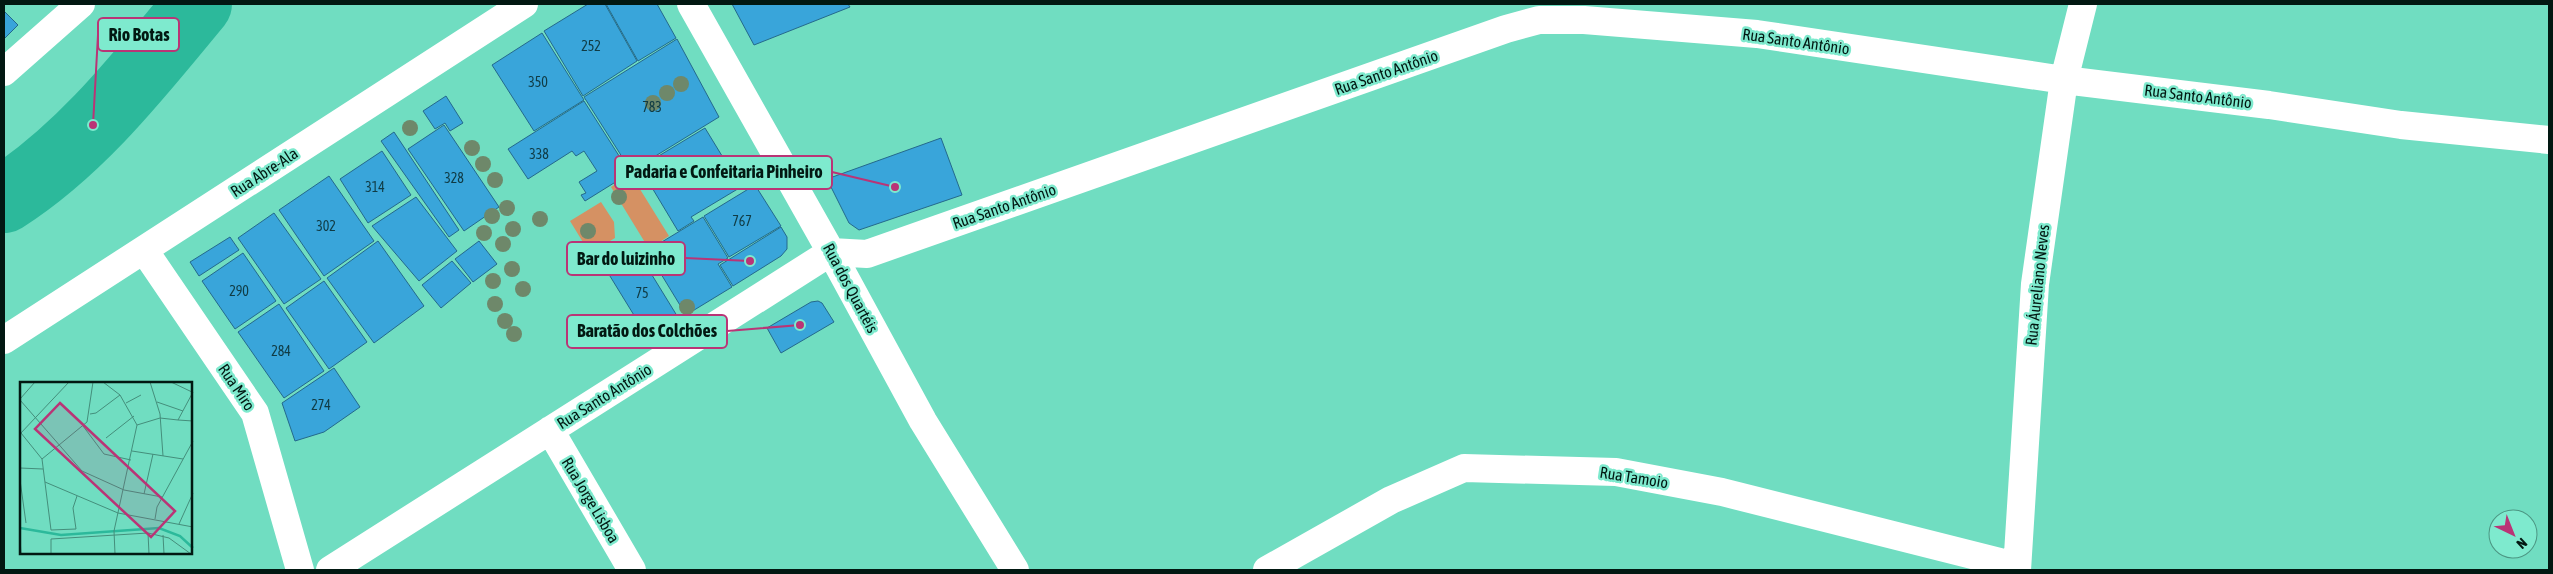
<svg xmlns="http://www.w3.org/2000/svg" width="2553" height="574" viewBox="0 0 2553 574" font-family="'Asap Condensed',sans-serif">
<style>
.green{fill:#d59163}
.lines{fill:none;stroke-linecap:round;stroke-linejoin:round}
.river{stroke:#2cb99b;stroke-width:68}
.building{fill:#39a5da;stroke:#24698c}
.minor{stroke:#fff;stroke-width:28}
.tree{fill:#6e886a}
.labels{text-anchor:middle;stroke-width:5;stroke-linejoin:round;paint-order:stroke}
.number-label{font-size:14px;fill:#103b44}
.street-label{font-size:16px;fill:#021812;stroke:#7eeace}
.inset-river{fill:none;stroke:#2cb99b;stroke-width:2.5}
.inset-road{fill:none;stroke:#448e7b;stroke-width:1}
.view{fill:#ba3476;fill-opacity:0.15;stroke:#ba3476;stroke-width:2.5}
.inset-edge{fill:none;stroke:#021812;stroke-width:2.5}
.leader{fill:none;stroke:#ba3476;stroke-width:2}
.callout-dot{fill:#ba3476;stroke:#7eeace;stroke-width:2}
.callout{fill:#7eeace;stroke:#ba3476;stroke-width:2}
.callout-label{font-size:18px;text-anchor:middle;font-weight:bold;fill:#021812}
</style>
<rect width="100%" height="100%" fill="#70ddc1"/>
<path class="green" d="M656,158L663,170L638,186L669,236L649,249L611,187Z
M601,202L614,222L615,238L593,251L600,263L597,265L570,221Z"/>
<g class="lines">
<path class="river" d="M4,199C81,150 140,74 198,4"/>
</g>
<path class="building" d="M588,4H605L637,61L583,96L544,31Z
M606,4H657L676,38L638,61Z
M732,4H848L850,7L754,45Z
M4,11L18,25L4,39Z
M542,33L584,100L534,131L492,65Z
M677,39L719,117L631,171L584,97Z
M446,96L463,123L450,131L445,123L435,129L423,111Z
M584,101L630,173L585,201L581,195L586,193L579,182L597,171L584,151L576,156L572,151L528,179L508,149Z
M444,125L499,207L464,231L408,149Z
M705,128L741,187L691,217L694,221L678,231L648,181L665,170L657,157Z
M394,132L459,230L449,237L381,141Z
M941,138L962,195L859,230L849,223L827,179Z
M382,151L411,195L368,223L340,179Z
M329,176L374,241L324,276L279,210Z
M755,185L781,226L729,257L704,216Z
M416,197L457,251L419,281L372,226Z
M274,213L321,279L284,304L238,238Z
M703,217L728,258L718,264L732,287L686,315L647,251Z
M781,227L787,237V249L781,256L733,286L720,265Z
M230,237L239,250L199,276L190,262Z
M378,241L424,306L374,343L327,278Z
M479,241L497,264L473,282L455,259Z
M636,249L679,319L648,338L605,268Z
M243,253L276,301L235,329L202,281Z
M452,261L471,283L441,308L422,285Z
M324,281L367,342L329,369L286,308Z
M818,301L822,303L834,322L781,353L767,328L811,302Z
M279,304L324,371L284,398L238,332Z
M334,368L360,407L324,432L295,441L282,403Z"/>
<g class="lines">
<path class="minor" d="M691,4L831,252L923,421L1015,570
M4,72L81,4
M144,250L255,413L300,570
M4,340L524,4
M550,430L632,570
M330,570L831,252L867,254L1506,29L1539,20H1584L1757,34L2064,80L2269,105L2401,125L2549,140
M1267,570L1391,500L1464,468L1616,472L1722,492L2016,566
M2017,570L2035,284L2064,80L2083,4"/>
</g>
<g class="tree">
<circle cx="681" cy="84" r="8"/>
<circle cx="667" cy="93" r="8"/>
<circle cx="653" cy="103" r="8"/>
<circle cx="410" cy="128" r="8"/>
<circle cx="472" cy="148" r="8"/>
<circle cx="483" cy="164" r="8"/>
<circle cx="495" cy="180" r="8"/>
<circle cx="619" cy="197" r="8"/>
<circle cx="507" cy="208" r="8"/>
<circle cx="492" cy="216" r="8"/>
<circle cx="540" cy="219" r="8"/>
<circle cx="513" cy="229" r="8"/>
<circle cx="588" cy="231" r="8"/>
<circle cx="484" cy="233" r="8"/>
<circle cx="503" cy="244" r="8"/>
<circle cx="512" cy="269" r="8"/>
<circle cx="493" cy="281" r="8"/>
<circle cx="523" cy="289" r="8"/>
<circle cx="495" cy="304" r="8"/>
<circle cx="687" cy="307" r="8"/>
<circle cx="505" cy="321" r="8"/>
<circle cx="514" cy="334" r="8"/>
</g>
<g class="labels">
<g class="number-label">
<text x="591" y="51">252</text>
<text x="538" y="87">350</text>
<text x="652" y="112">783</text>
<text x="539" y="159">338</text>
<text x="454" y="183">328</text>
<text x="375" y="192">314</text>
<text x="742" y="226">767</text>
<text x="326" y="231">302</text>
<text x="239" y="296">290</text>
<text x="642" y="298">75</text>
<text x="281" y="356">284</text>
<text x="321" y="410">274</text>
</g>
<g class="street-label">
<text transform="translate(1796 41) rotate(8)" y="6">Rua Santo Antônio</text>
<text transform="translate(1386 72) rotate(-19)" y="6">Rua Santo Antônio</text>
<text transform="translate(2198 96) rotate(7)" y="6">Rua Santo Antônio</text>
<text transform="translate(264 172) rotate(-33)" y="6">Rua Abre-Ala</text>
<text transform="translate(1004 206) rotate(-19)" y="6">Rua Santo Antônio</text>
<text transform="translate(2037 285) rotate(-84)" y="6">Rua Áureliano Neves</text>
<text transform="translate(851 288) rotate(62)" y="6">Rua dos Quartéis</text>
<text transform="translate(237 387) rotate(56)" y="6">Rua Miro</text>
<text transform="translate(604 396) rotate(-32)" y="6">Rua Santo Antônio</text>
<text transform="translate(1634 477) rotate(9)" y="6">Rua Tamoio</text>
<text transform="translate(591 500) rotate(59)" y="6">Rua Jorge Lisboa</text>
</g>
</g>
<g transform="translate(20 382)">
<rect width="172" height="172" fill="#70ddc1"/>
<path class="inset-river" d="M0,146L41,153L139,146L160,154L173,166"/>
<path class="inset-road" d="M83,0L100,13L117,43L94,149L95,172M130,0L140,32L143,74M151,0L172,10M173,10L158,38L173,39M0,17L15,0M0,18L62,89L104,108L142,115M137,20L163,29M106,21L121,13M70,32L76,31L100,13M117,43L140,36L158,38M63,44L84,72L111,78M1,51L22,77L31,148L56,147L53,126L57,114M0,52L49,0M86,56L114,34M112,69L163,77M22,77L67,40L73,0M0,86L23,87M0,98L6,141M25,100L98,131L173,145M124,112L133,72M135,137L137,125L173,59M159,142L173,111M128,151L129,172M143,153L144,172M0,156L1,172M31,172V157L128,151L149,156L171,172"/>
<path class="view" d="M40,21L155,129L131,155L15,47Z"/>
<rect width="172" height="172" class="inset-edge"/>
</g>
<path class="leader" d="M93 125L98 35M895 187L832 172M750 261L685 258M800 325L727 331"/>
<g class="callout-dot">
<circle cx="93" cy="125" r="5"/>
<circle cx="895" cy="187" r="5"/>
<circle cx="750" cy="261" r="5"/>
<circle cx="800" cy="325" r="5"/>
</g>
<g class="callout">
<rect x="98" y="18" width="81" height="33" rx="5"/>
<rect x="615" y="156" width="217" height="33" rx="5"/>
<rect x="567" y="242" width="118" height="33" rx="5"/>
<rect x="567" y="315" width="160" height="33" rx="5"/>
</g>
<g class="callout-label">
<text x="139" y="41">Rio Botas</text>
<text x="724" y="178">Padaria e Confeitaria Pinheiro</text>
<text x="626" y="265">Bar do luizinho</text>
<text x="647" y="337">Baratão dos Colchões</text>
</g>
<rect width="2553" height="574" fill="none" stroke="#021812" stroke-width="10"/>
<g transform="translate(2513 534) rotate(137)"><circle r="24" fill="#7eeace" stroke="#4c9683"/>
<path d="M0-4L9 19L0 12L-9 19Z" fill="#ba3476"/>
<text y="-8" font-size="14" font-weight="bold" text-anchor="middle" fill="#021812">N</text>
</g>
</svg>
